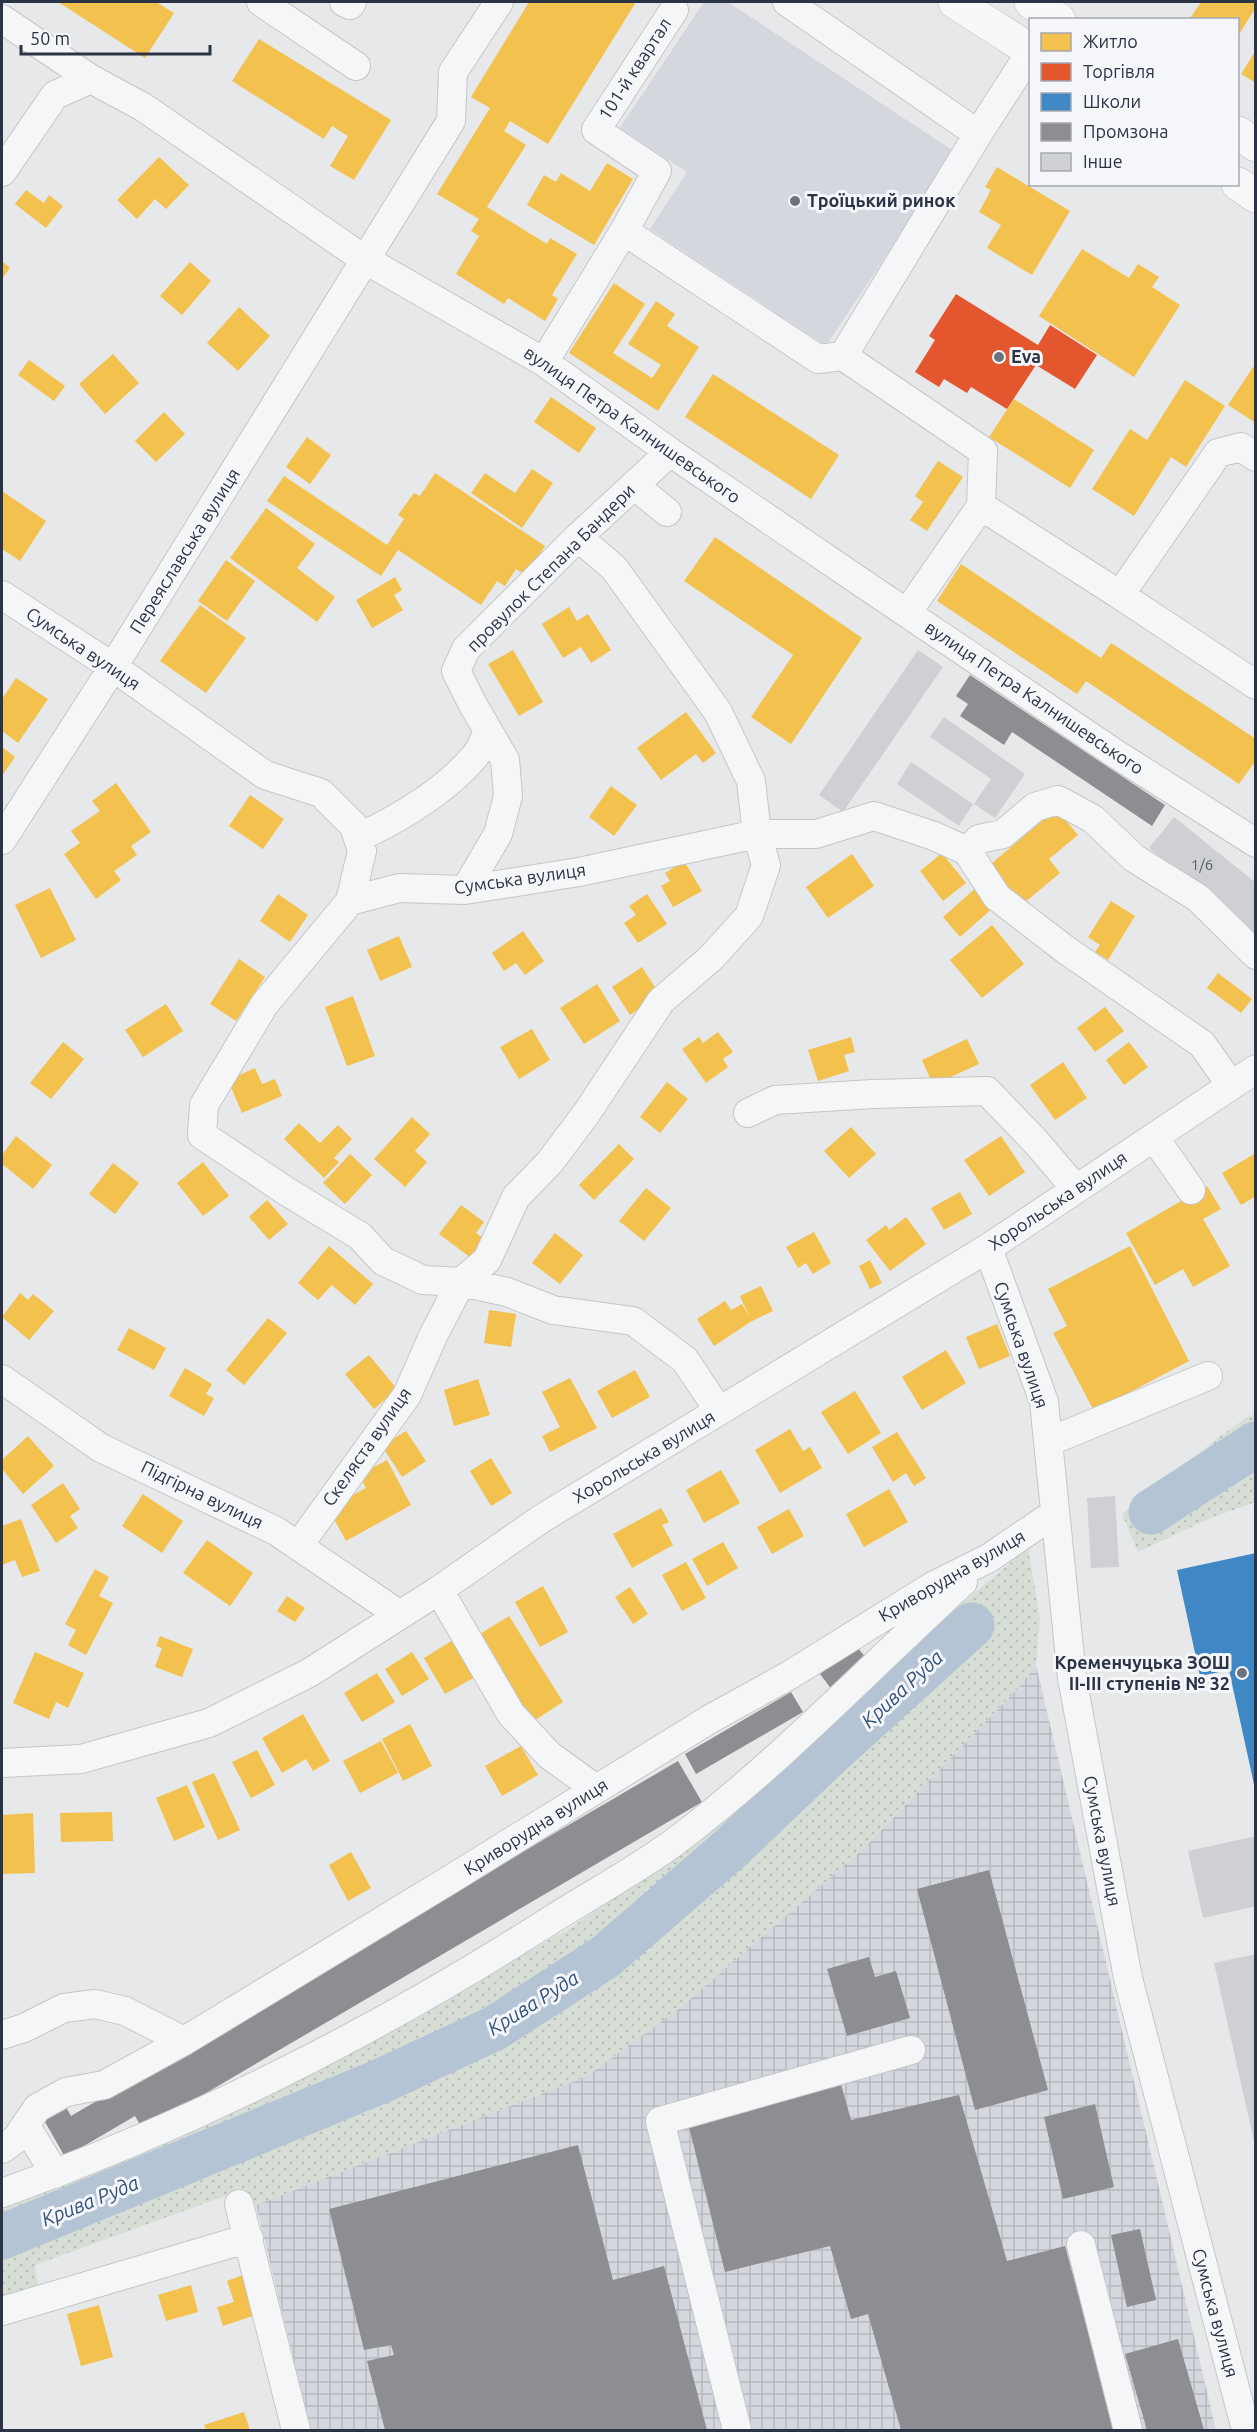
<svg xmlns="http://www.w3.org/2000/svg" width="1257" height="2432" viewBox="0 0 1257 2432" font-family="Ubuntu,sans-serif">
<style>
.built{fill:#d4d7dd}
.industrial{fill:url(#industrial-grid)}
.grass{fill:url(#grass-dots)}
.homes{fill:#f2c14e}
.shops{fill:#e4572e}
.schools{fill:#3f88c5}
.industry{fill:#8d8d92}
.lines{fill:none;stroke-linecap:round;stroke-linejoin:round}
.river{stroke:#b4c4d5;stroke-width:45}
.building{fill:#ced0d3}
.minor-casing{stroke:#c4c6c8;stroke-width:30}
.highway-casing{stroke:#b8bbbf;stroke-width:34}
.minor{stroke:#f5f6f7;stroke-width:28}
.highway{stroke:#f8f8f8;stroke-width:33}
.poi-dot{fill:#6c737f;stroke:#f4f6f9;stroke-width:2}
.labels{text-anchor:middle;stroke-width:6;stroke-linejoin:round;paint-order:stroke}
.number-label{font-size:15px;fill:#545c69}
.street-label{font-size:18px;fill:#2b3445;stroke:#f4f6f9}
.poi-label{font-size:18px;font-weight:bold;fill:#2b3445;stroke:#f4f6f9;text-anchor:start}
.water-label{font-size:20px;font-style:italic;fill:#34527a;stroke:#f4f6f9}
</style>
<defs>
<pattern id="industrial-grid" width="8" height="8" patternUnits="userSpaceOnUse" patternTransform="scale(1.5)"><rect width="8" height="8" fill="#d4d7dd"/><path d="M0 4h8M4 0v8" fill="none" stroke="#b6b9bf"/></pattern>
<pattern id="grass-dots" width="8" height="8" patternUnits="userSpaceOnUse" patternTransform="scale(1.5)"><rect width="8" height="8" fill="#d6ded6"/><path d="M2 2h.1M6 6h.1" fill="none" stroke="#b8bfb9" stroke-width="1.8" stroke-linecap="round"/></pattern>
</defs>
<rect width="100%" height="100%" fill="#e6e8ea"/>
<path class="built" d="M704,2H728L955,152L826,346L650,229L687,172L620,128Z"/>
<path class="industrial" d="M1036,1665L1216,2430H311L256,2205L587,2076L682,2006L863,1849L1016,1690Z"/>
<path class="grass" d="M1255,1414V1502L1211,1518L1138,1552L1122,1514L1222,1435L1246,1418Z
M1028,1548L1040,1619L1036,1665L1016,1690L863,1849L682,2006L587,2076L256,2205L233,2193L35,2265L38,2287L2,2297V2202L345,2053L572,1927L703,1834L948,1615Z"/>
<path class="homes" d="M58,2H156L174,13L145,58Z
M529,2H636L548,144L510,121L504,131L526,145L487,207L547,244L550,238L577,254L552,295L558,299L545,321L508,298L504,304L456,274L479,236L471,231L479,219L437,194L490,108L471,97Z
M1201,2H1256V7L1238,36V20H1189Z
M259,39L391,120L354,180L330,166L348,136L332,126L324,139L232,81Z
M1256,50V83L1241,74Z
M159,157L189,185L166,209L155,199L137,219L117,200Z
M607,163L633,179L594,245L527,205L544,175L556,182L561,173L590,191Z
M997,167L1070,211L1032,275L987,248L1001,225L979,212L991,190L985,187Z
M26,190L44,203L49,195L63,206L46,228L15,204Z
M1082,249L1129,278L1138,264L1159,277L1152,287L1180,305L1134,377L1039,316Z
M2,261L10,268L2,279Z
M190,262L211,281L182,315L160,296Z
M614,283L645,304L613,353L652,378L661,365L628,344L656,301L675,314L667,326L699,347L658,411L569,353Z
M239,307L270,336L238,371L207,343Z
M113,354L139,383L105,414L79,384Z
M29,360L65,386L54,401L18,375Z
M1253,367L1256,369V423L1228,405Z
M713,374L839,455L811,499L685,417Z
M1185,380L1225,406L1186,467L1171,457L1134,516L1092,489L1130,429L1147,440Z
M551,397L596,428L579,453L534,422Z
M1014,399L1094,450L1070,488L989,437Z
M164,412L185,434L156,462L135,441Z
M307,437L331,455L310,484L286,467Z
M938,461L963,477L927,531L910,520L923,502L915,496Z
M532,469L553,483L522,528L471,493L485,473L515,493Z
M435,473L545,546L526,575L516,569L505,586L497,581L481,605L398,550L381,576L267,501L284,476L387,545L404,519L398,515L414,493L420,496Z
M2,491L46,521L20,561L2,549Z
M266,508L315,544L297,568L335,597L317,622L230,558Z
M715,537L862,638L791,744L751,717L793,655L684,581Z
M226,560L255,581L227,621L198,601Z
M961,564L1101,658L1111,643L1256,739V760L1239,784L1086,681L1077,694L937,601Z
M395,577L402,590L394,595L403,610L372,628L356,600Z
M200,605L246,638L206,693L160,661Z
M569,607L577,621L588,614L611,650L591,663L581,647L563,658L542,624Z
M513,650L543,702L519,716L488,664Z
M16,678L48,699L18,743L2,731V699Z
M686,712L716,753L703,763L696,754L661,780L637,748Z
M2,747L15,757L2,776Z
M116,783L151,832L131,846L137,855L114,871L121,880L96,899L64,854L80,843L71,831L100,811L92,801Z
M611,786L637,805L614,836L589,817Z
M250,795L284,819L263,849L229,826Z
M1056,809L1078,835L1049,859L1060,873L1018,908L985,869Z
M942,853L966,883L943,901L920,871Z
M852,854L874,886L828,918L806,887Z
M684,861L702,891L673,907L661,886L670,881L665,873Z
M977,887L994,907L960,937L943,917Z
M50,888L76,940L41,958L15,905Z
M278,894L308,915L290,942L260,921Z
M647,894L667,924L638,943L624,923L636,915L629,906Z
M1111,901L1135,916L1108,960L1095,952L1100,945L1088,937Z
M992,925L1024,964L982,998L950,960Z
M523,931L544,961L525,975L516,963L504,971L492,953Z
M399,936L412,967L380,981L367,950Z
M239,959L265,977L236,1021L210,1004Z
M642,967L660,995L630,1015L612,987Z
M1218,973L1252,999L1241,1013L1207,988Z
M597,984L620,1021L584,1044L560,1008Z
M353,996L375,1056L347,1066L325,1007Z
M166,1004L183,1031L143,1057L125,1030Z
M1105,1007L1124,1031L1095,1052L1077,1028Z
M532,1029L550,1060L519,1079L500,1047Z
M718,1032L733,1052L723,1059L728,1067L706,1083L682,1049L699,1037L703,1043Z
M851,1037L855,1052L844,1055L849,1071L818,1081L808,1050Z
M967,1039L979,1064L933,1085L922,1060Z
M63,1042L84,1059L51,1099L30,1083Z
M1129,1042L1148,1067L1124,1085L1106,1060Z
M1063,1062L1087,1098L1055,1120L1030,1085Z
M255,1068L262,1084L275,1079L282,1096L242,1113L228,1080Z
M667,1082L688,1099L660,1133L640,1117Z
M412,1117L430,1134L415,1151L427,1162L405,1187L374,1159Z
M299,1123L320,1143L338,1125L352,1139L334,1158L339,1162L324,1178L284,1139Z
M851,1127L876,1154L849,1178L824,1151Z
M16,1136L52,1165L33,1189L2,1164V1155Z
M1001,1136L1025,1172L989,1196L964,1160Z
M619,1144L634,1159L594,1200L579,1185Z
M1256,1153V1196L1241,1205L1222,1173Z
M350,1154L372,1175L345,1204L323,1183Z
M203,1162L229,1196L203,1216L177,1183Z
M113,1163L139,1183L115,1214L89,1194Z
M1207,1186L1221,1209L1203,1219L1230,1266L1193,1287L1183,1269L1155,1285L1126,1233Z
M646,1188L671,1208L644,1241L619,1221Z
M960,1192L972,1214L944,1230L931,1208Z
M267,1200L288,1224L269,1240L249,1217Z
M461,1205L484,1222L476,1233L486,1240L471,1258L439,1234Z
M906,1217L926,1244L890,1271L866,1240L886,1225L889,1230Z
M814,1232L831,1263L813,1274L806,1263L798,1268L786,1247Z
M555,1233L583,1255L560,1284L532,1263Z
M329,1246L373,1284L355,1305L332,1285L318,1300L298,1283Z
M1130,1246L1189,1361L1094,1411L1053,1333L1067,1326L1048,1289Z
M870,1260L882,1283L870,1289L859,1266Z
M761,1286L773,1311L752,1321L714,1346L697,1319L725,1301L731,1310L742,1304L750,1318L740,1296Z
M20,1293L28,1300L33,1294L54,1311L29,1340L2,1317Z
M489,1310L516,1314L511,1347L484,1343Z
M268,1318L287,1333L244,1385L226,1370Z
M997,1324L1010,1356L979,1369L966,1337Z
M129,1328L166,1348L154,1370L117,1350Z
M946,1350L966,1383L922,1410L902,1377Z
M369,1355L397,1389L374,1409L345,1374Z
M185,1368L212,1384L206,1394L214,1398L204,1416L169,1396Z
M635,1370L650,1397L612,1418L597,1391Z
M570,1378L597,1428L550,1452L542,1436L560,1427L542,1392Z
M478,1379L490,1415L454,1426L444,1390Z
M855,1391L881,1433L848,1454L821,1412Z
M790,1429L803,1451L810,1447L822,1468L780,1493L755,1450Z
M406,1431L426,1461L402,1477L382,1446Z
M897,1432L926,1478L914,1486L906,1473L893,1482L872,1447Z
M28,1436L54,1466L23,1494L2,1469V1460Z
M491,1458L512,1493L491,1506L470,1471Z
M387,1460L411,1505L346,1541L328,1508L366,1488L359,1475Z
M721,1470L740,1503L704,1523L686,1490Z
M63,1483L80,1509L70,1516L78,1528L56,1543L31,1505Z
M889,1489L908,1522L864,1547L846,1514Z
M143,1494L183,1521L162,1553L122,1526Z
M661,1508L669,1522L662,1525L673,1545L632,1568L613,1534Z
M789,1509L804,1536L772,1554L757,1527Z
M21,1519L40,1571L22,1577L15,1560L2,1565V1526Z
M207,1540L253,1573L230,1606L183,1573Z
M723,1542L738,1568L707,1586L692,1559Z
M686,1562L706,1598L682,1611L662,1575Z
M95,1569L109,1577L99,1596L113,1603L86,1655L68,1645L76,1630L65,1624Z
M543,1586L568,1632L540,1647L515,1602Z
M630,1587L648,1614L633,1624L615,1597Z
M287,1596L305,1608L295,1622L277,1611Z
M509,1616L563,1702L529,1724L475,1637Z
M160,1636L193,1649L182,1677L155,1667L162,1648L156,1646Z
M453,1640L475,1677L445,1694L424,1658Z
M35,1652L84,1673L68,1708L56,1702L49,1719L13,1703Z
M412,1652L429,1679L402,1696L385,1669Z
M377,1673L395,1702L362,1722L344,1693Z
M303,1714L330,1761L313,1771L306,1759L282,1773L262,1738Z
M410,1724L432,1766L403,1781L382,1739Z
M381,1741L398,1773L360,1793L343,1761Z
M521,1746L538,1775L502,1796L485,1766Z
M257,1750L275,1785L251,1798L232,1762Z
M214,1773L240,1830L218,1840L192,1782Z
M187,1785L205,1827L174,1841L156,1798Z
M112,1812L113,1841L61,1842L60,1813Z
M33,1813L35,1873L2,1874V1815Z
M351,1852L371,1888L348,1901L329,1865Z
M251,2272L264,2312L223,2326L217,2307L234,2302L227,2281Z
M191,2285L198,2312L166,2321L158,2295Z
M99,2305L113,2357L81,2366L67,2314Z
M244,2412L250,2430H206L204,2425Z"/>
<path class="shops" d="M956,294L1038,345L1050,325L1097,355L1075,389L1036,365L1007,409L971,387L967,393L944,379L939,387L915,372L935,340L929,336Z"/>
<path class="schools" d="M1256,1553V1789H1255L1229,1670L1200,1676L1177,1570Z"/>
<path class="industry" d="M970,675L1165,805L1152,826L1012,732L1004,745L960,716L968,704L956,696Z
M856,1646L869,1661L832,1690L820,1674Z
M791,1692L803,1712L696,1774L685,1754Z
M678,1761L702,1802L143,2130L135,2116L65,2157L40,2113L62,2100L71,2116Z
M989,1870L1048,2090L975,2110L917,1889Z
M869,1957L875,1977L896,1971L910,2018L847,2036L827,1969Z
M840,2081L851,2120L959,2095L1007,2261L1065,2246L1115,2430H901L868,2314L851,2319L830,2246L725,2272L688,2123Z
M1095,2104L1114,2187L1063,2199L1044,2117Z
M578,2145L613,2280L664,2266L707,2430H385L367,2361L394,2355L391,2345L364,2350L329,2209Z
M1140,2229L1156,2300L1127,2307L1111,2235Z
M1178,2339L1204,2430H1147L1125,2354Z"/>
<g class="lines">
<path class="river" d="M1151,1512L1256,1444
M2,2237L379,2082L495,2028L605,1957L731,1848L834,1750L972,1625"/>
</g>
<path class="building" d="M918,650L943,667L843,812L819,795Z
M944,717L1025,774L995,818L974,804L991,779L930,737Z
M911,762L973,804L959,826L897,784Z
M1174,817L1256,883V934L1149,848Z
M1115,1496L1119,1567L1091,1568L1087,1498Z
M1256,1836V1906L1203,1918L1188,1851Z
M1256,1954V2146H1255L1214,1963Z"/>
<g class="lines">
<g class="minor-casing">
<path id="minor" d="M261,2L356,66
M344,2L350,5L352,2
M787,2L978,134
M2,19L91,79L143,107L364,259L544,362L670,452L874,591L1116,754L1256,843
M2,172L55,95L91,79
M624,231L657,171L596,130L674,10
M843,356L978,134L1030,53
M544,362L624,231L818,359L843,356L983,451L981,506
M1256,457L1241,447L1218,453L1120,595L1256,685
M634,485L667,512
M2,595L113,667L265,775L321,793L354,826L362,851L350,901L264,1005L204,1105L202,1135L286,1191L360,1236L383,1261L423,1280L461,1282L507,1292L553,1310L633,1321L685,1360L719,1411
M907,613L981,506L1120,595
M358,838C400,818 445,792 475,756C481,749 484,739 488,731
M2,840L113,667L451,121L453,72L499,2
M967,851L979,839L1003,834L1035,807L1058,800L1093,819L1134,858L1198,898L1256,955
M465,890L498,834L508,796L505,760L472,703L456,671L466,649L578,537L670,452
M350,901L399,888L465,890L579,872L757,834H816L874,816L934,836L967,851L997,897L1066,950L1202,1044L1231,1085
M748,1113L775,1100L873,1094L987,1091L1036,1142L1076,1189
M1154,1137L1191,1190
M988,1248L1044,1402L1072,1678L1128,1978L1246,2430
M2,1379L101,1448L276,1531L400,1615
M1048,1442L1208,1376
M299,1545L407,1395L433,1336L461,1282L487,1260L516,1197L550,1162L586,1114L661,1001L711,958L749,916L766,865L757,834L751,781L718,712L614,568L578,537
M439,1590L511,1714L549,1755L596,1789
M2,1763L81,1759L209,1723L309,1673L439,1590L541,1519L988,1248L1256,1069
M2,2035L24,2028L64,2008L95,2004L125,2011L184,2041L451,1879L710,1719L788,1676L933,1586L989,1558L1055,1513
M26,2126L55,2174
M2,2149L16,2139L37,2108L66,2092L104,2085L184,2041
M2,2193C195,2124 381,2029 554,1918C594,1893 638,1869 676,1841C777,1765 869,1668 963,1582
M239,2204L296,2430
M1081,2245L1128,2430
M2,2311L249,2238
M737,2430L660,2121L911,2050"/>
</g>
<g class="highway-casing">
<path id="highway" d="M955,2L1030,50
M1031,2L1059,20
M1238,133L1256,145
M1238,184L1256,196"/>
</g>
<use href="#minor" class="minor"/>
<use href="#highway" class="highway"/>
</g>
<g class="poi-dot">
<circle cx="795" cy="201" r="6"/>
<circle cx="999" cy="357" r="6"/>
<circle cx="1242" cy="1673" r="6"/>
</g>
<g class="labels">
<g class="number-label">
<text x="1202" y="870">1/6</text>
</g>
<g class="street-label">
<text transform="translate(635 69) rotate(-57)" y="6">101-й квартал</text>
<text transform="translate(632 425) rotate(35)" y="6">вулиця Петра Калнишевського</text>
<text transform="translate(185 551) rotate(-58)" y="6">Переяславська вулиця</text>
<text transform="translate(551 568) rotate(-45)" y="6">провулок Степана Бандери</text>
<text transform="translate(83 649) rotate(34)" y="6">Сумська вулиця</text>
<text transform="translate(1034 698) rotate(34)" y="6">вулиця Петра Калнишевського</text>
<text transform="translate(520 879) rotate(-8)" y="6">Сумська вулиця</text>
<text transform="translate(1058 1201) rotate(-34)" y="6">Хорольська вулиця</text>
<text transform="translate(1021 1345) rotate(71)" y="6">Сумська вулиця</text>
<text transform="translate(367 1447) rotate(-55)" y="6">Скеляста вулиця</text>
<text transform="translate(644 1457) rotate(-31)" y="6">Хорольська вулиця</text>
<text transform="translate(202 1495) rotate(26)" y="6">Підгірна вулиця</text>
<text transform="translate(952 1576) rotate(-30)" y="6">Криворудна вулиця</text>
<text transform="translate(536 1827) rotate(-32)" y="6">Криворудна вулиця</text>
<text transform="translate(1102 1841) rotate(79)" y="6">Сумська вулиця</text>
<text transform="translate(1215 2313) rotate(75)" y="6">Сумська вулиця</text>
</g>
<g class="poi-label">
<text x="807" y="207">Троїцький ринок</text>
<text x="1011" y="363">Eva</text>
<text x="1230" y="1669" text-anchor="end">Кременчуцька ЗОШ<tspan x="1230" dy="21">ІІ-ІІІ ступенів № 32</tspan></text>
</g>
<g class="water-label">
<text transform="translate(902 1689) rotate(-43)" y="7">Крива Руда</text>
<text transform="translate(533 2003) rotate(-32)" y="7">Крива Руда</text>
<text transform="translate(90 2201) rotate(-22)" y="7">Крива Руда</text>
</g>
</g>
<rect width="1257" height="2432" fill="none" stroke="#2b3445" stroke-width="6"/>
<rect x="1029" y="18" width="210" height="168" fill="#f4f6f9" stroke="#a4a8b1" stroke-width="1.5"/>
<rect x="1041" y="33" width="30" height="18" fill="#f2c14e" stroke="#a4a8b1" stroke-width="1.5"/>
<text x="1083" y="48" font-size="18" fill="#2b3445">Житло</text>
<rect x="1041" y="63" width="30" height="18" fill="#e4572e" stroke="#a4a8b1" stroke-width="1.5"/>
<text x="1083" y="78" font-size="18" fill="#2b3445">Торгівля</text>
<rect x="1041" y="93" width="30" height="18" fill="#3f88c5" stroke="#a4a8b1" stroke-width="1.5"/>
<text x="1083" y="108" font-size="18" fill="#2b3445">Школи</text>
<rect x="1041" y="123" width="30" height="18" fill="#8d8d92" stroke="#a4a8b1" stroke-width="1.5"/>
<text x="1083" y="138" font-size="18" fill="#2b3445">Промзона</text>
<rect x="1041" y="153" width="30" height="18" fill="#ced0d3" stroke="#a4a8b1" stroke-width="1.5"/>
<text x="1083" y="168" font-size="18" fill="#2b3445">Інше</text>
<path d="M21 45v9h189v-9" fill="none" stroke="#2b3445" stroke-width="3"/>
<text x="30" y="45" font-size="18" fill="#2b3445" stroke="#f4f6f9" stroke-width="4.5" paint-order="stroke">50 m</text>
</svg>
